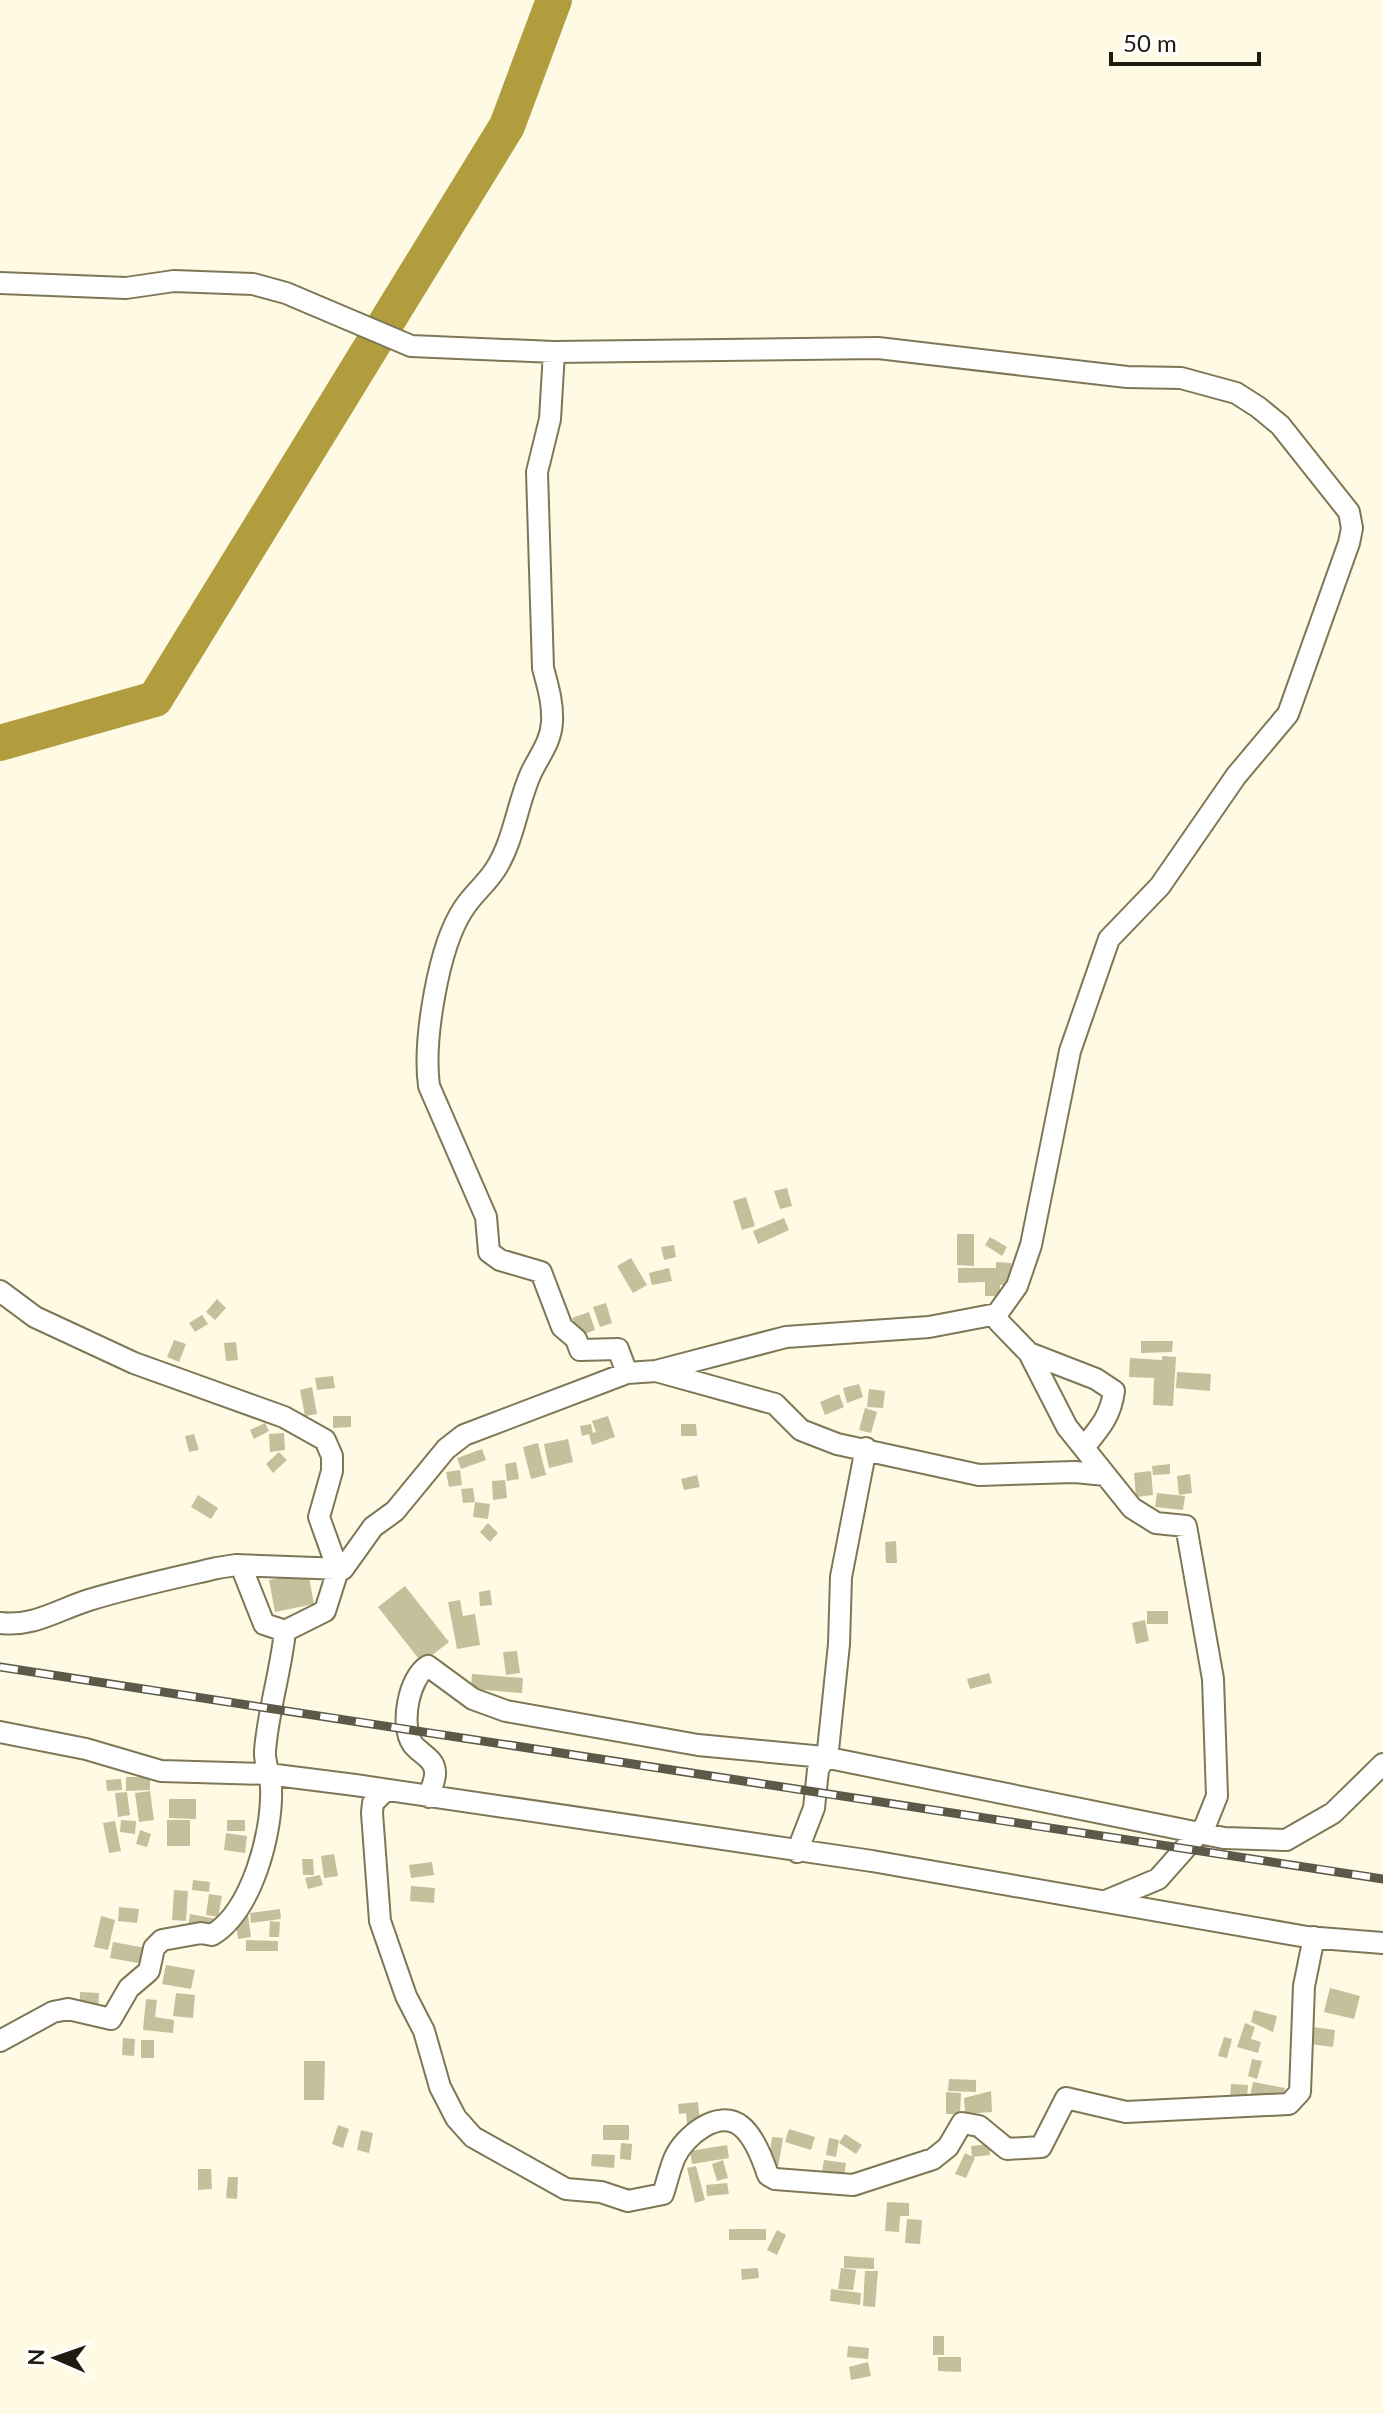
<svg xmlns="http://www.w3.org/2000/svg" width="1383" height="2414" viewBox="0 0 1383 2414" font-family="Lato,sans-serif">
<style>
.lines{fill:none;stroke-linecap:round;stroke-linejoin:round}
.river{stroke:#b19d3e;stroke-width:36}
.building{fill:#c6bf9c}
.street-casing{stroke:#7e7756;stroke-width:24}
.street{stroke:#fff;stroke-width:20}
.rail-casing{stroke:#5c5949;stroke-width:9}
.rail{stroke:#fff;stroke-width:6;stroke-dasharray:18;stroke-linecap:butt}
</style>
<rect width="100%" height="100%" fill="#fefae4"/>
<g class="lines">
<path class="river" d="M0,743L155,699L507,126L554,0"/>
</g>
<path class="building" d="M787,1188L792,1206L780,1209L774,1191Z
M746,1197L755,1226L742,1230L733,1201Z
M784,1218L789,1230L758,1244L753,1231Z
M957,1234H974V1266L957,1265Z
M990,1237L1007,1247L1002,1256L985,1245Z
M674,1245L676,1257L664,1260L661,1247Z
M631,1258L647,1285L633,1293L617,1266Z
M996,1262L1011,1263V1285H1000V1296H985V1282L958,1283V1268H996Z
M669,1268L672,1281L652,1285L649,1273Z
M217,1299L226,1308L215,1320L206,1312Z
M606,1303L612,1323L600,1327L593,1307Z
M589,1312L595,1330L579,1336L572,1318Z
M202,1315L208,1324L195,1332L189,1323Z
M174,1340L186,1344L179,1362L167,1357Z
M1141,1341H1173L1172,1352L1141,1353Z
M236,1342L238,1360L226,1361L224,1343Z
M1162,1356L1176,1357L1173,1406L1153,1405L1154,1378L1129,1377L1130,1358L1162,1360Z
M1177,1372L1211,1374L1210,1391L1176,1388Z
M333,1376L335,1388L317,1390L315,1378Z
M859,1384L863,1397L847,1403L843,1388Z
M312,1387L317,1414L305,1416L300,1390Z
M869,1389L885,1391L883,1408L867,1407Z
M839,1394L844,1407L825,1415L820,1402Z
M865,1408L877,1412L871,1433L859,1430Z
M333,1416H351V1427L333,1428Z
M608,1416L615,1437L592,1445L589,1434L582,1436L580,1426L591,1424L593,1433L596,1432L592,1421Z
M265,1423L269,1431L254,1439L250,1430Z
M681,1424H696L697,1436H681Z
M284,1433L285,1450L270,1452L269,1434Z
M194,1434L199,1450L189,1452L185,1436Z
M568,1439L573,1462L549,1468L544,1444Z
M538,1443L546,1475L531,1479L523,1447Z
M482,1449L486,1460L461,1469L457,1458Z
M279,1452L287,1460L273,1473L266,1464Z
M516,1462L519,1479L507,1481L505,1464Z
M1170,1464V1474L1153,1475L1152,1466Z
M460,1470L462,1485L449,1487L446,1472Z
M1151,1471L1153,1495L1136,1497L1134,1473Z
M1190,1474L1192,1493L1179,1495L1177,1476Z
M697,1475L700,1487L684,1490L681,1479Z
M505,1480L507,1498L493,1500L492,1481Z
M473,1488L475,1502L463,1503L461,1489Z
M1157,1493L1185,1496L1183,1510L1155,1507Z
M198,1495L218,1508L211,1519L191,1507Z
M475,1502L490,1504L488,1519L473,1517Z
M488,1523L498,1533L490,1542L480,1532Z
M896,1541L897,1563H886L885,1542Z
M308,1572L314,1604L275,1612L269,1580Z
M405,1586L449,1642L422,1663L378,1607Z
M490,1590L492,1605L480,1606L479,1592Z
M460,1600L463,1616L475,1614L480,1645L457,1649L448,1602Z
M1147,1611H1168V1624H1147Z
M1145,1620L1149,1641L1136,1644L1132,1623Z
M517,1651L520,1673L506,1675L503,1652Z
M989,1673L992,1683L970,1689L967,1679Z
M472,1674L523,1678L522,1693L471,1689Z
M126,1777H150V1790L126,1791Z
M121,1779L122,1790L107,1791L106,1780Z
M150,1791L154,1820L139,1822L135,1793Z
M127,1792L130,1815L118,1817L115,1793Z
M169,1799H196V1819L169,1818Z
M121,1820L136,1821L135,1834L120,1832Z
M167,1820H190V1846H167Z
M227,1820H245V1831H227Z
M115,1821L121,1851L109,1853L103,1823Z
M140,1830L151,1834L147,1847L136,1844Z
M226,1833L247,1836L245,1853L224,1850Z
M334,1854L338,1876L324,1878L321,1856Z
M302,1859H313L314,1875H303Z
M432,1862L434,1875L411,1878L409,1865Z
M320,1875L323,1885L308,1889L305,1878Z
M193,1880L210,1882L209,1892L192,1890Z
M411,1886L435,1888L434,1903L410,1901Z
M174,1890L188,1891L186,1921L172,1920Z
M209,1894L222,1896L218,1917L206,1915Z
M119,1907L139,1909L137,1923L118,1921Z
M280,1909L281,1919L251,1923L250,1913Z
M190,1914L217,1919L215,1932L188,1927Z
M248,1915L251,1937L238,1939L235,1916Z
M101,1916L115,1920L108,1950L94,1947Z
M270,1921L280,1922L279,1937H269Z
M246,1940L278,1941V1951H246Z
M113,1942L146,1948L143,1964L110,1958Z
M166,1965L195,1970L191,1989L162,1984Z
M1330,1988L1360,1996L1354,2019L1324,2012Z
M80,1992L99,1993L98,2011H80Z
M176,1993L195,1995L193,2018L173,2016Z
M146,1999L157,2000L155,2017L174,2020L173,2033L143,2030Z
M1254,2010L1277,2016L1273,2032L1251,2022Z
M1245,2023L1255,2027L1251,2039L1261,2042L1258,2053L1237,2047Z
M1312,2027L1335,2030L1333,2047L1310,2044Z
M1224,2037L1232,2039L1227,2058L1218,2056Z
M123,2038L135,2039L134,2056L122,2055Z
M141,2040H154V2058H141Z
M1252,2059L1262,2061L1257,2079L1248,2076Z
M304,2061H325L324,2100H304Z
M949,2079L976,2080V2092L948,2091Z
M1253,2082L1285,2088L1282,2102L1250,2096Z
M1231,2084L1248,2085L1247,2099L1230,2098Z
M991,2091L992,2112L965,2114L964,2098Z
M946,2092L961,2093L960,2114H946Z
M698,2102L700,2121L687,2123L686,2113L679,2114L678,2104Z
M338,2125L349,2129L343,2148L332,2144Z
M603,2125H629V2140H603Z
M789,2129L815,2137L811,2150L785,2142Z
M361,2130L373,2133L369,2153L357,2150Z
M845,2134L862,2145L856,2154L839,2143Z
M772,2137L783,2138L778,2168L768,2167Z
M829,2138L839,2140L836,2157L826,2155Z
M621,2143L632,2144L631,2160L620,2159Z
M989,2144L990,2155L972,2157L971,2146Z
M727,2145L729,2158L692,2164L690,2151Z
M965,2153L975,2158L966,2178L955,2174Z
M592,2154L615,2155L614,2168L591,2166Z
M723,2160L728,2178L717,2181L712,2164Z
M824,2160L846,2163L844,2176L822,2172Z
M696,2166L705,2200L695,2203L687,2168Z
M198,2169H211L212,2189L198,2190Z
M228,2177H238L237,2199L226,2198Z
M727,2183L729,2194L707,2196L706,2185Z
M887,2202L909,2203V2216H900L899,2232L885,2231Z
M907,2219L922,2220L920,2244L905,2243Z
M729,2229H766V2240H729Z
M777,2230L786,2235L777,2255L767,2250Z
M844,2256L874,2258V2269L844,2268Z
M758,2268L759,2278L742,2280L741,2269Z
M841,2268L856,2270L853,2290L838,2289Z
M865,2271H878L875,2307L863,2306Z
M831,2289L861,2293L860,2305L830,2301Z
M933,2336H944V2355H933Z
M848,2346L869,2348L868,2359L847,2357Z
M938,2357H961V2372L938,2371Z
M868,2362L871,2376L851,2380L849,2367Z"/>
<g class="lines">
<g class="street-casing">
<path id="street" d="M0,283L126,288L174,281L253,284L286,293L411,346L554,352L878,348L1127,377L1181,378L1236,393L1258,407L1280,425L1349,512L1352,528L1349,543L1288,714L1236,776L1160,886L1109,939L1070,1051L1031,1245L1017,1286L997,1314L999,1322L1029,1353L1067,1427L1132,1508L1156,1523L1186,1526L1213,1679L1217,1796L1205,1826L1158,1879L1108,1900
M554,352L550,419L537,472L543,668C548,687 553,703 552,722C551,742 539,756 531,773C517,804 514,841 495,870C486,884 473,894 464,908C438,946 423,1041 429,1086L486,1217L489,1252L500,1260L541,1272L562,1327L576,1339L580,1350L618,1349L627,1373
M0,1291L35,1317L134,1363L284,1417L325,1440L332,1456V1471L319,1517L338,1570L325,1611L285,1631L264,1624L241,1566
M1029,1353L1096,1379L1114,1391C1111,1415 1100,1428 1085,1446
M656,1371L775,1404L801,1430L837,1444L979,1475L1075,1472L1105,1475
M0,1623C34,1627 57,1610 89,1600C131,1587 174,1578 217,1568L236,1565L343,1569L373,1527L395,1511L446,1449L464,1435L627,1373L656,1371L786,1337L929,1327L997,1314
M0,1732L86,1749L161,1771L268,1774L355,1785L872,1861L1307,1937L1383,1943
M386,1790L373,1803L372,1813L380,1921L406,1996L424,2031L440,2087L456,2118L473,2137L566,2189L601,2192L628,2201L663,2194C667,2182 670,2168 675,2157C684,2137 718,2108 741,2126C754,2136 763,2160 768,2175L775,2179L853,2185L933,2159L948,2147L962,2123L979,2126L1007,2149L1041,2147L1066,2098L1126,2112L1289,2104L1300,2092L1304,1986L1314,1937
M429,1797C430,1790 436,1780 435,1772C435,1758 418,1753 412,1743C400,1724 409,1677 428,1666L473,1699L506,1711L698,1745L824,1757L1224,1838L1286,1840L1333,1813L1383,1764
M797,1852L814,1808L818,1770L828,1750L839,1644L841,1577L866,1448
M0,2041L53,2012L68,2009L111,2019L129,1988L149,1971L154,1948L162,1940L201,1933L212,1935C252,1911 273,1832 271,1787C271,1775 264,1764 265,1751C268,1711 281,1671 285,1631"/>
</g>
<use href="#street" class="street"/>
<g class="rail-casing">
<path id="rail" d="M0,1667L1383,1879"/>
</g>
<use href="#rail" class="rail"/>
</g>
<g transform="translate(56 2358) rotate(272)" stroke="#ffffff" stroke-width="6" paint-order="stroke">
<path d="M0-6L14 30L0 20L-14 30Z" fill="#1f1c0f"/>
<text y="-12" font-size="22" font-weight="bold" text-anchor="middle" fill="#1f1c0f">N</text>
</g>
<path d="M1111 52v12h148v-12" fill="none" stroke="#1f1c0f" stroke-width="4"/>
<text x="1123" y="52" font-size="24" fill="#1f1c0f" stroke="#ffffff" stroke-width="6" paint-order="stroke">50 m</text>
</svg>
